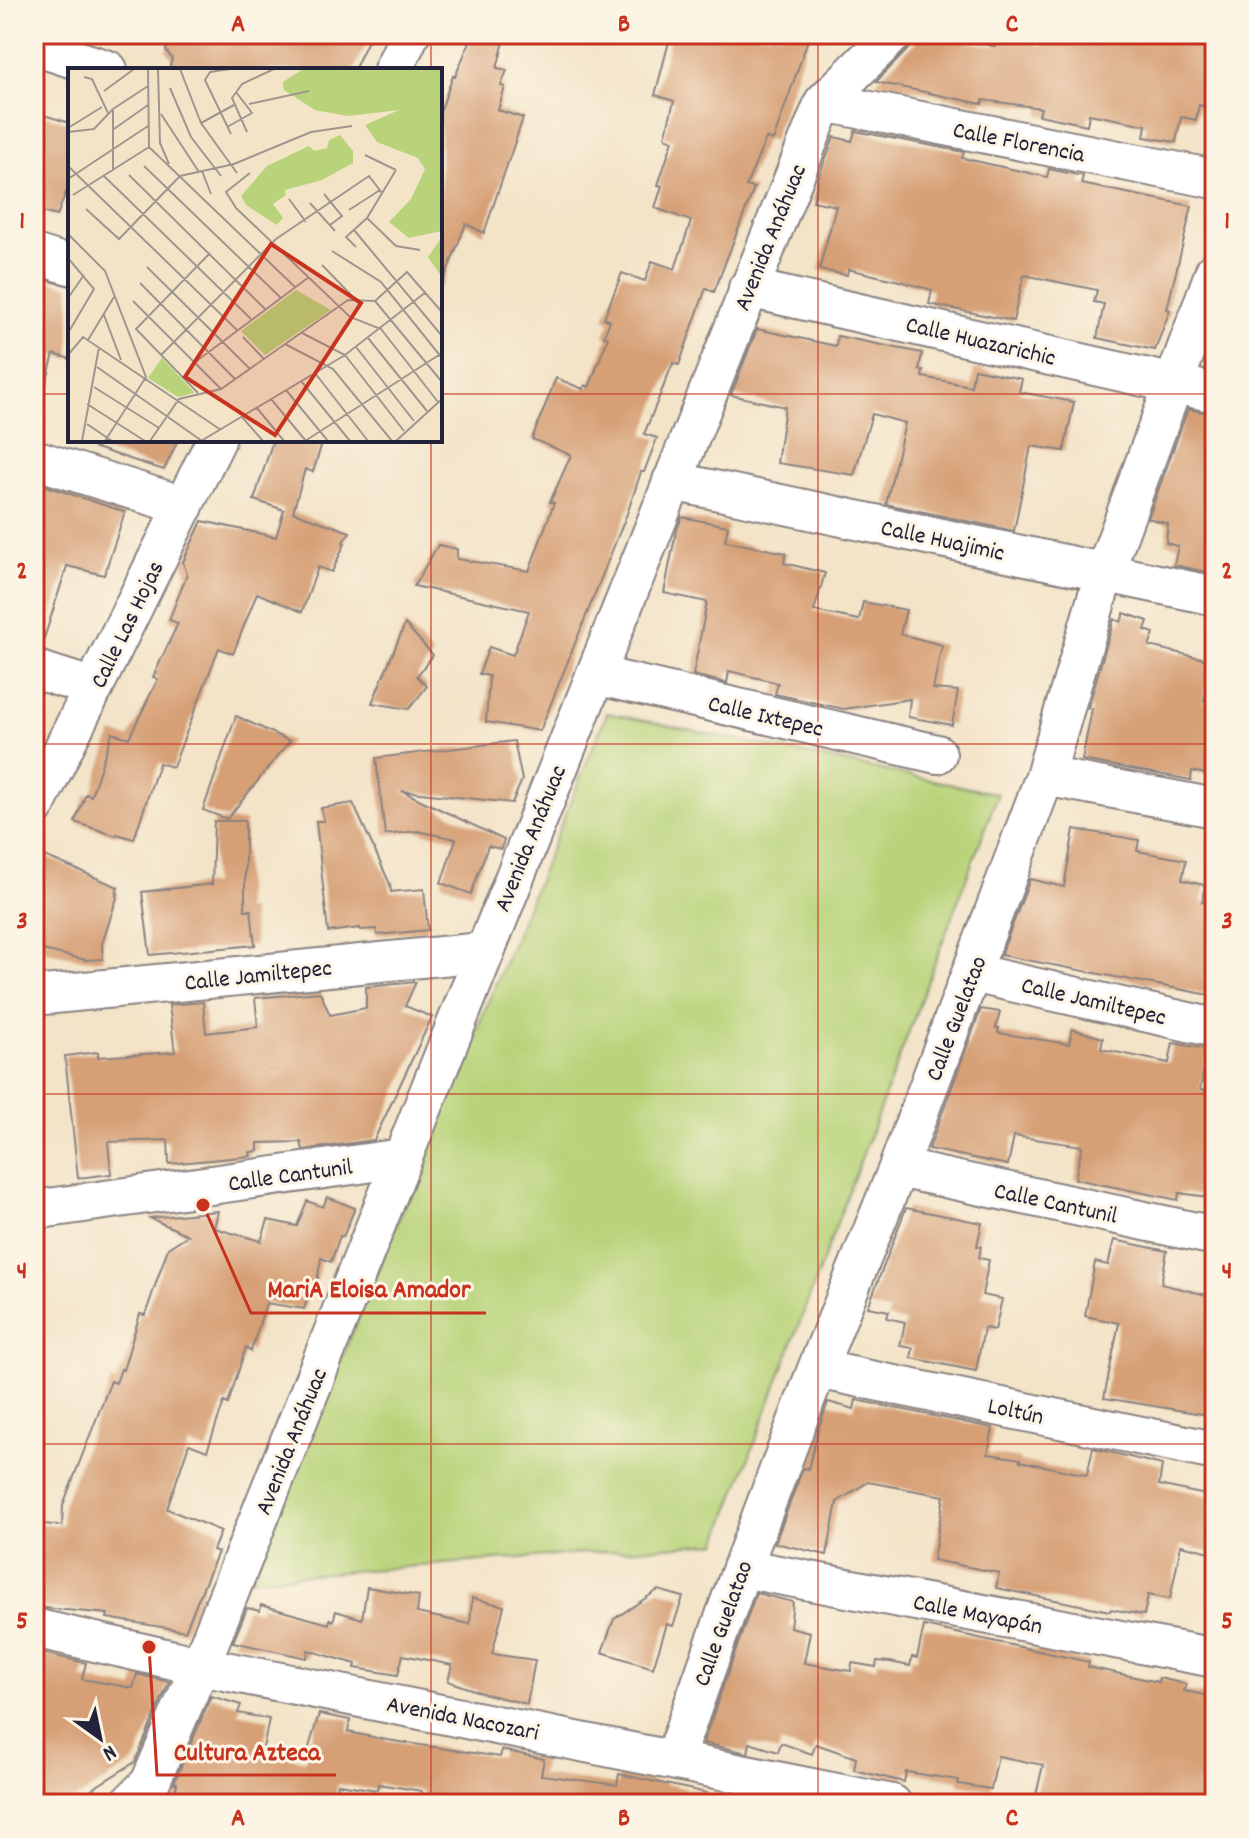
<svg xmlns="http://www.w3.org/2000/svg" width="1249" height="1838" viewBox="0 0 1249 1838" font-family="Dekko,sans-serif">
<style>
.green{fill:#b8d379;stroke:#6d7a5a;stroke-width:2}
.building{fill:#d69f75}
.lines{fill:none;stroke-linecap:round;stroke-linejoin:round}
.minor-casing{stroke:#8a8281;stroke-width:42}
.minor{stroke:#fff;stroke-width:38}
.grid{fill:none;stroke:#c8321e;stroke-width:2;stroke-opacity:0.55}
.labels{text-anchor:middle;stroke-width:6;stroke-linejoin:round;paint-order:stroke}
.street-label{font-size:24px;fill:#22223b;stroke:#fcf5e5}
.inset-road{fill:none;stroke:#9f968f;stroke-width:2}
.view{fill:#c8321e;fill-opacity:0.15;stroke:#c8321e;stroke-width:4}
.inset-edge{fill:none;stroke:#22223b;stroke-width:4}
.leader{fill:none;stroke:#c8321e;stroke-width:3}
.callout-dot{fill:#c8321e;stroke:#fcf5e5;stroke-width:3}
.callout-label{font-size:26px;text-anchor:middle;font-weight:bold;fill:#c8321e;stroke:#fcf5e5;stroke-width:6;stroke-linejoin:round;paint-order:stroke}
.neatline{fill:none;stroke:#c8321e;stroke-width:3}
.grid-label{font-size:26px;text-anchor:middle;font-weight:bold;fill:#c8321e}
</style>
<rect width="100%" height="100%" fill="#fcf5e5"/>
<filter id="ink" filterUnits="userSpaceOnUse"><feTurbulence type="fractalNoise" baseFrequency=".0125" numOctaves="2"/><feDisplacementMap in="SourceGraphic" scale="16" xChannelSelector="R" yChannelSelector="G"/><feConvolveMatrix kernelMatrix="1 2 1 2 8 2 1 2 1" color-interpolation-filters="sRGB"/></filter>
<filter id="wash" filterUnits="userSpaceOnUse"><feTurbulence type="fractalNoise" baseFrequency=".006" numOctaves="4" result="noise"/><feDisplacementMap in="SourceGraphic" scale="32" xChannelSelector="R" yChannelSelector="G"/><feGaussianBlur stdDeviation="1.8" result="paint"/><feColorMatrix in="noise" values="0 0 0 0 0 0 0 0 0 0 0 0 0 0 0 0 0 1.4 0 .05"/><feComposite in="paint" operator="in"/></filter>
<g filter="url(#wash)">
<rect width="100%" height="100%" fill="#f3e3c7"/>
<path class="green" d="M607,713L998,794L717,1543L251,1579Z"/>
<g id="blocks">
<path class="building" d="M172,34H371L354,70H169L172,59L166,50Z
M473,34H506L497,68L507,70L501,86L505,87L498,110L523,118L484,233L466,224L441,287L440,112L453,76L455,77Z
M671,34H810L773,141L766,138L746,186L754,188L714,292L706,288L679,365L673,363L644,434L657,438L644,472H641L628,511L540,731L486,722L489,676L479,674L489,647L513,655L529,611L414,586L438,545L457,549V559L529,571L554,503L550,502L571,455L532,439L556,378L583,389L585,385L589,387L608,338L604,336L610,321L604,318L622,273L645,281L652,261L675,269L691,221L655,208L662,186L658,185L673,140L665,137L674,101L655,95Z
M923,34H948L947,38L995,46L998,35L1042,46L1044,34H1215V109L1199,105L1196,120L1181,117L1176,142L1144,137L1146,125L1089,114L1087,125L1039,115L1041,108L983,100L982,104L876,82Z
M34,112L70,123V192H66L57,216L34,210Z
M855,131L964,152L962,158L1047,177L1049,169L1083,176L1081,184L1192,206L1167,309L1170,310L1155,350L1097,338L1104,304L1094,302L1097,290L1024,275L1013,321L929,304L932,290L899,281L848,269L847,275L819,270L836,206L813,201L820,173L834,137L852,141Z
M34,277L70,286V359L54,354L42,399L34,398Z
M757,329L836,346L837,336L922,353L919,370L923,371L922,377L971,386L974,369L1022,379L1019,392L1074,402L1064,451L1031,446L1014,531L886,504L905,423L872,414L854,475L777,463L785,407L731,395Z
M1188,409L1215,414V574L1174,565L1178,546L1166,543L1168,524L1148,518Z
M87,440H178L164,470L86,445Z
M273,440H323L313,472L305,469L293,512L350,532L343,542L345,543L332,572L318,567L302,612L257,593L233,654L219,648L173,767L159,763L134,839L117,834L116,836L75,822L86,794L91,796L112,733L129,738L158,679L153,677L178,623L169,620L187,574L183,562L202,521L276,537L284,510L254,500Z
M40,484L125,512L104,575L67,566L41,648H34V501Z
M682,517L728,526L725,541L786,553L784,563L825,573L814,611L859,620L863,602L906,610L900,634L942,645L933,689L958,691L952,725L908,717L910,699L844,709L775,694L778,683L729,671L727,683L693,675L707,602L664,593L676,532Z
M1124,613L1148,621L1145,630L1154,633L1149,646L1213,661L1204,702L1215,704V776L1192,771L1191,780L1082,760L1092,709L1088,708L1114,619L1121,622Z
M405,624L433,655L417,676L427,686L409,709L372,703Z
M236,716L290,741L227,819L203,810Z
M514,741L522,780L512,803L402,791L504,840L501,849L488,846L471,894L441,883L456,839L417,831L385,835L376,758Z
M353,803L390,884L391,892L424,889L428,930L377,935L376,929L360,930V928L328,932L316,821H324L321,808Z
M214,821H245V910H251L255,945L150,955L142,892L212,884Z
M1074,829L1139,840L1137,851L1186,860L1182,880L1205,885L1202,902L1215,904V996L1001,955L1030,879L1064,887Z
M40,854L118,887L116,895L118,894L102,944L103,959L86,960L34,948V867Z
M416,982L405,1006L432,1017L374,1140L303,1150L301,1142L258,1143V1151L250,1152L251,1156L169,1164L168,1140L108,1142L111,1174L78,1178L65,1056L98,1052V1057L175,1052L169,1005L203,1002L206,1033L258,1027L255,998L320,992L330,1015L366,1008V987Z
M981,1009L1000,1012L996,1028H999L998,1033L1069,1044L1072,1029L1103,1038L1101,1049L1169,1063L1173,1043L1208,1049L1200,1090L1215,1092V1198L1179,1193L1178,1200L1075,1179L1082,1146L1014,1136L1008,1165L929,1149Z
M327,1197L355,1208L343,1237L340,1236L331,1262L321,1258L317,1282L313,1281L304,1309L266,1303L251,1351L246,1347L228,1404L224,1402L207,1451L189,1444L167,1509L221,1531L213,1550L218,1552L185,1631L107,1618L108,1614L34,1607L35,1523L62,1526L63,1505L111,1381L116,1383L121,1369L123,1370L140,1314L145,1315L168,1248L188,1235L150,1218L218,1211L214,1228L261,1241L268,1220L297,1226L307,1201L323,1207Z
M906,1208L982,1223L977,1246H981L979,1258L989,1260L982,1295L1002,1299L995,1330L984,1328L976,1371L911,1358L913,1348L900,1346L905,1322L887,1318L889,1311L868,1307Z
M1114,1240L1167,1251L1161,1284L1215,1297V1416L1104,1398L1119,1323L1085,1316L1095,1262L1108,1265Z
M856,1400L993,1428L988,1454L1021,1459L1020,1461L1087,1475L1093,1448L1162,1465L1159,1485L1215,1497V1553L1181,1545L1170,1599L1148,1595L1144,1615L1111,1609L1110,1611L996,1588L999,1573L933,1560L944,1496L868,1482L837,1502L827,1555L775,1543L803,1468L808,1469L818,1430L828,1402L854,1409Z
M367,1587L419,1596L417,1613L470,1624L472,1598L504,1606L492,1654L535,1660L527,1704L485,1694L448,1681L452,1665L403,1655L398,1675L355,1668L356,1664L308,1650L307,1658L233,1642L247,1608L260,1611L261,1605L329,1624L330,1619L333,1621L336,1611L362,1619Z
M658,1590L683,1597L673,1626L667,1624L653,1668L602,1652L614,1619Z
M756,1593L793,1602L790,1627L810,1632L804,1663L851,1671L852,1663L876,1667L877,1661L890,1662L910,1666L912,1657L917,1658L924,1626L1089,1662L1088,1667L1158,1682L1159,1678L1186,1684L1184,1691L1215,1697V1739L1208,1773L1215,1775V1804H1059L1061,1798L1036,1795L1043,1765L998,1756L991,1789L958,1784L959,1780L906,1772L904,1782L854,1770L856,1758L816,1744L812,1754L781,1743L778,1752L750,1743L748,1753L703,1743Z
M34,1651L86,1663L82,1679L133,1688L137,1674L169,1682L135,1762L68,1804H34V1775H36L34,1663L37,1652Z
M211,1696L241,1705L238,1713L269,1719L263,1748L305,1761L319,1714L350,1720L348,1732L387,1740L500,1757L502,1750L544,1759L541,1775L617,1785L619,1774L707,1793L706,1804H421L422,1791L378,1784L377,1790L338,1784L334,1801L313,1797V1804H173L177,1783H174Z"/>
</g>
</g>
<g filter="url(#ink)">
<use href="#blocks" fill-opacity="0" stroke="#8a8281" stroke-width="2"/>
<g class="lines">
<g class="minor-casing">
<path id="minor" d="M34,46L108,70
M393,70L410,34
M824,102L1215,179
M34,254L70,265
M748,288L1215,393
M34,459L184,506
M672,481L1215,596
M34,669L94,688
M595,675L937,754
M1045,776L1215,808
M34,808L216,440
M972,973L1215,1028
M34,996L482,952
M898,1168L1215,1236
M34,1210L402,1158
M817,1369L1215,1451
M742,1568L1215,1658
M34,1628L200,1666L892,1804
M674,1759L742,1568L817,1369L898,1168L1045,776L1104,574L1215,271
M129,1804L150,1783L200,1666L824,102L893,34"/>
</g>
<use href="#minor" class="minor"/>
</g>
</g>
<path class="grid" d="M431,34V70M818,34V1804M34,394H70M440,394H1215M431,440V1804M34,744H1215M34,1094H1215M34,1444H1215"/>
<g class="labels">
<g class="street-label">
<text transform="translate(1019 141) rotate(11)" y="8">Calle Florencia</text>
<text transform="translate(769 237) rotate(-68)" y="8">Avenida Anáhuac</text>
<text transform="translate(981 340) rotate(13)" y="8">Calle Huazarichic</text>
<text transform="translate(943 539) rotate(12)" y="8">Calle Huajimic</text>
<text transform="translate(126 624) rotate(-64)" y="8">Calle Las Hojas</text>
<text transform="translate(766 715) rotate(13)" y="8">Calle Ixtepec</text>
<text transform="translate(529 838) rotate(-68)" y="8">Avenida Anáhuac</text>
<text transform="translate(258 974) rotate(-6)" y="8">Calle Jamiltepec</text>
<text transform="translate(1094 1000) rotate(13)" y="8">Calle Jamiltepec</text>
<text transform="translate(955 1018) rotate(-69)" y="8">Calle Guelatao</text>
<text transform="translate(290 1174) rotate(-8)" y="8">Calle Cantunil</text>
<text transform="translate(1056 1202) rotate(12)" y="8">Calle Cantunil</text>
<text transform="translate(1016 1410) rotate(12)" y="8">Loltún</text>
<text transform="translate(290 1441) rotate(-68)" y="8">Avenida Anáhuac</text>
<text transform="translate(978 1613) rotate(11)" y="8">Calle Mayapán</text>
<text transform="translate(722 1623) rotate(-70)" y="8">Calle Guelatao</text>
<text transform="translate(463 1717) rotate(11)" y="8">Avenida Nacozari</text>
</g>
</g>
<g transform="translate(68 68)">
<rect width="374" height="374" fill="#f3e3c7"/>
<path d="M235,1H374V163L341,170L321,154L343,131L357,101L350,90L309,74L297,57L331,42L280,48L247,42L216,22L215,14ZM272,67L285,83V95L254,112L217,122L218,127L205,136L215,150L209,157L178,137L173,128L199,98L241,78L246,83L259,80L261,72ZM374,169V209L360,189ZM228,222L263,242L197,287L173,263ZM94,290L126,324V325L110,329L80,310Z" fill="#b8d379"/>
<path class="inset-road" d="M80,1L81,79M90,1L92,75L101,96M112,1L133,55L169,105M162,1L142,4L137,12L163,66M16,9L24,11L40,45M102,20L123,69L153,108M36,23L66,1M181,36L241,23M45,42V102M93,46L131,104M133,55L166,37M159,59L184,45L168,24M0,60L34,39M46,61L80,37M0,64L26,61L45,41L80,18M179,64L164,30L174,16L206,1M81,79L227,219M297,87L328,102M0,98L169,262M76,98L213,230M134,103L143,126M182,105L158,124L168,140L282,249L313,261L370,334M61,107L197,241M36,108L183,251M0,111L80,58M256,126L274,148L262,157M5,127L81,79M221,131L238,154M242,135L267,163M18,141L51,171L112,108L166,96L243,64L284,58M281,142L312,122M299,150L328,178L352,182M286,162L374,268M0,166L37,203L78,309L37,373M288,179L278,169L299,150L328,102M264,183L313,214L374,290M0,190L26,221L0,265M254,197L286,230M79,199L182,301M72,215L167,311M0,230L16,207M65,233L153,321M307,233L374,314M36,247L53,292M234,265L277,287L336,363M175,269L196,291M300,270L359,343M20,272L46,229M217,276L265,301L324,373M288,279L346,353M0,287L15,269L153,362M93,287L208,171L301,108L314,125M126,295L241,209M29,299L134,373M247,305L300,373M233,313L282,373M26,319L91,360M218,322L260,373M130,325L68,261L142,185M203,331L238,373M19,336L77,373M189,340L216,373M174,349L195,373M19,356L44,373M14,373L31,279M82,373L111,331L153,321L280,232L307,233L339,204L374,244M133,373L277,287L358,224M237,373L374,285M328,373L374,331"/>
<path class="view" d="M203,176L293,235L207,367L117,309Z"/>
<rect width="374" height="374" class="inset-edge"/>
</g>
<path class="leader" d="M203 1205L251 1313H486M149 1647L157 1775H336"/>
<g class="callout-dot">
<circle cx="203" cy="1205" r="8"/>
<circle cx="149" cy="1647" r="8"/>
</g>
<g class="callout-label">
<text x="369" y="1297">MariA Eloisa Amador</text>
<text x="247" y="1760">Cultura Azteca</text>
</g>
<rect width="1249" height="1838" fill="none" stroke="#fcf5e5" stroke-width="88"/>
<g transform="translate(100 1738) rotate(147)" stroke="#fcf5e5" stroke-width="6" paint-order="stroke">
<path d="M0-6L14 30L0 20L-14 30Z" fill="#22223b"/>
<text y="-12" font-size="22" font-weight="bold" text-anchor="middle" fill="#22223b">N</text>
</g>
<rect x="44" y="44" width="1161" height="1750" class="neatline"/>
<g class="grid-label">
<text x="238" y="31">A</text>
<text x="624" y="31">B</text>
<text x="1012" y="31">C</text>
<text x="22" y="228">1</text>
<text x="1227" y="228">1</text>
<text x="22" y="578">2</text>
<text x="1227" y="578">2</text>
<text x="22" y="928">3</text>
<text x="1227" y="928">3</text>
<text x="22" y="1278">4</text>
<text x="1227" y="1278">4</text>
<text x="22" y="1628">5</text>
<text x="1227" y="1628">5</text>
<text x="238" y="1825">A</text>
<text x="624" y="1825">B</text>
<text x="1012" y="1825">C</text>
</g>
</svg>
